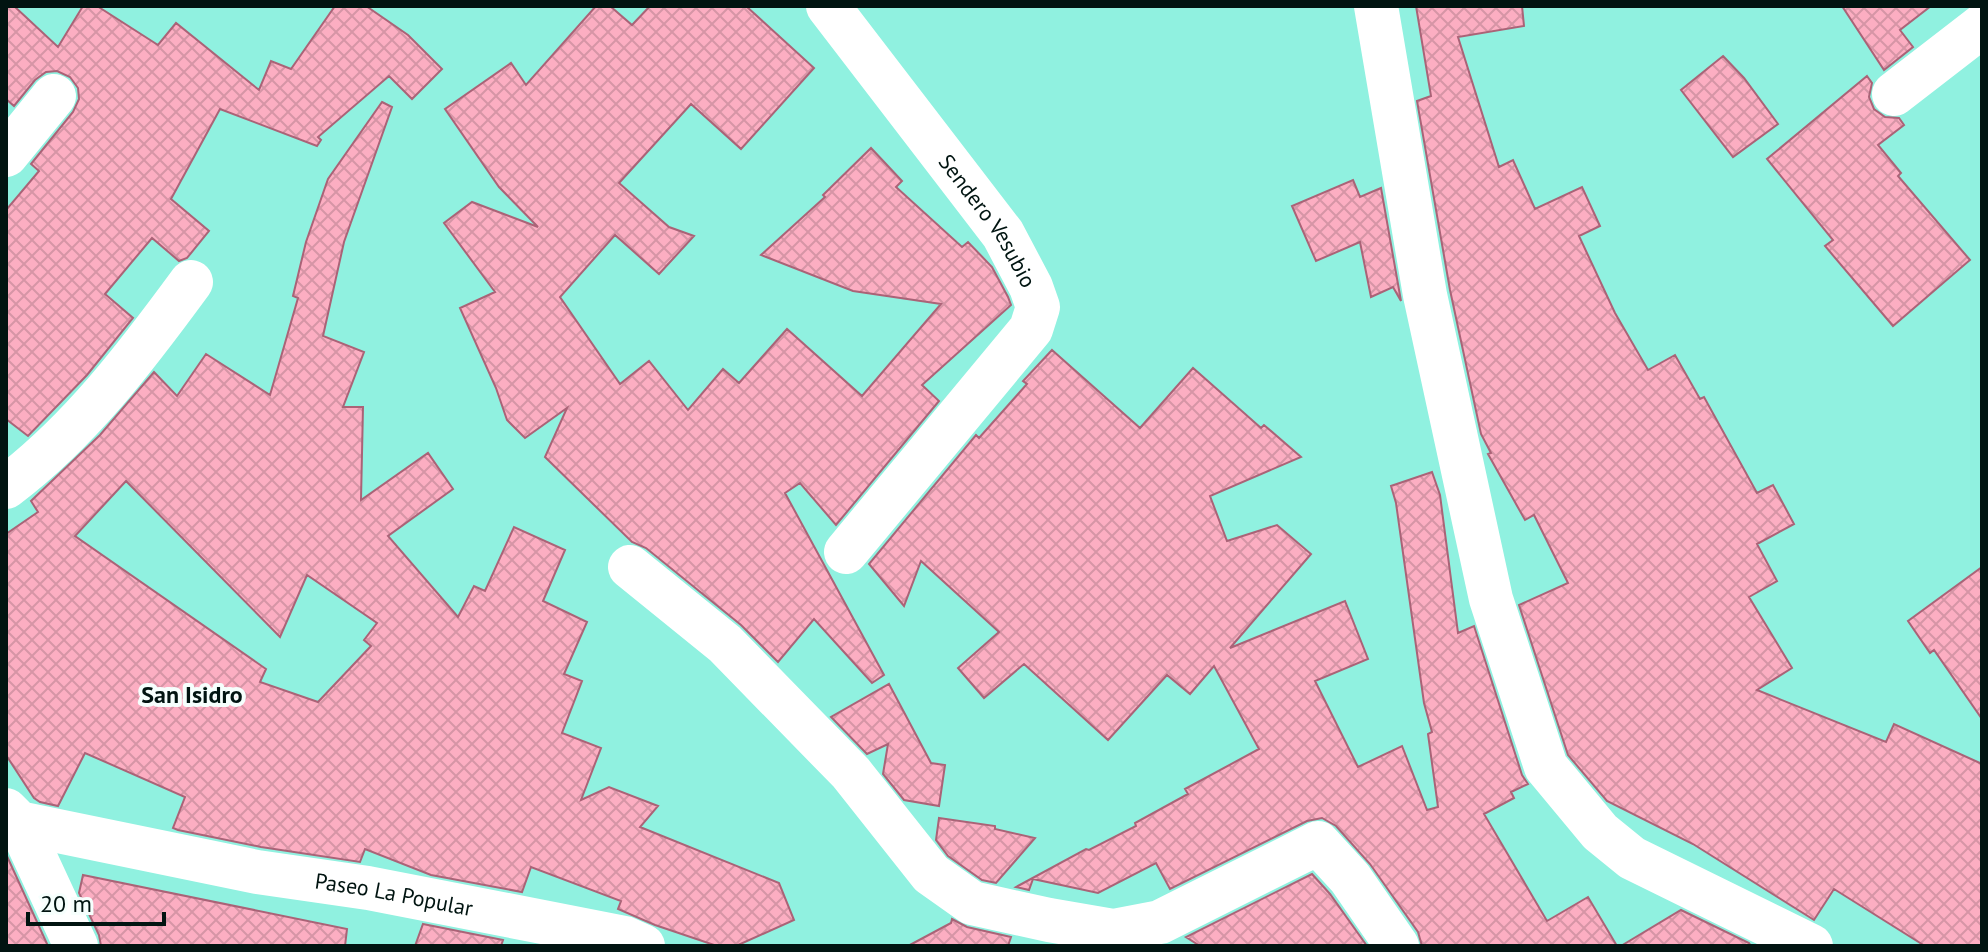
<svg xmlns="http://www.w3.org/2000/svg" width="1988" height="952" viewBox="0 0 1988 952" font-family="'PT Sans',sans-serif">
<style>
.building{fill:url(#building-cross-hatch);stroke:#aa6377;stroke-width:2;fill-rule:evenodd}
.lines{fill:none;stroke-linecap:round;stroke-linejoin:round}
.minor{stroke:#fff;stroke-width:44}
.labels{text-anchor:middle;stroke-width:8;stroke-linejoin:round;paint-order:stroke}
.street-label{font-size:22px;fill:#011411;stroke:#f6fffd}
.neighbourhood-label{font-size:24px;font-weight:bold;fill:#011411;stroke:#f6fffd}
</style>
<defs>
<pattern id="building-cross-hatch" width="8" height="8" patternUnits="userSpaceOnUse" patternTransform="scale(2)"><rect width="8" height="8" fill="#fcaec2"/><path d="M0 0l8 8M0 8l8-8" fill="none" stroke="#d695a6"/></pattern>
</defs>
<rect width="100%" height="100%" fill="#90f1e0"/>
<path class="building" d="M6,6H14L58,47L83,6H97L158,45L176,23L259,90L271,61L291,69L335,6H366L408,35L442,69L412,99L389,76L318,137L321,140L317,146L220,109L171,199L209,231L187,258L179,261L152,238L105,294L133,318L87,375L28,436L6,419V210L39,171L31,164L73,112L79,99L78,88L70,77L57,71L46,72L35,80L14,106L6,99Z
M596,6H610L632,25L650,6H746L814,68L741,149L691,104L619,183L669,227L694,236L659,274L615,235L560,297L620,384L649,361L688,410L723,369L739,383L787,329L862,396L941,304L853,291L761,255L825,197L823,195L871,148L902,181L896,187L962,247L968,242L992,267L1008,297L1011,305L922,385L939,401L836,525L800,483L785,493L884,675L872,683L814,619L778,662L741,625L646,548L632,542L545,457L567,408L525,438L507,420L496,388L460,308L495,292L444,223L472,202L538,227L499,187L445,109L511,63L526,85Z
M1416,6H1522L1524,26L1458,37L1499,167L1513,160L1535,209L1582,187L1600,226L1579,236L1615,313L1648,370L1675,355L1700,399L1704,397L1757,493L1773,485L1794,524L1757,544L1777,581L1749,597L1792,668L1757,690L1886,742L1894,724L1982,764V946H1925L1834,889L1814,920L1693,844L1607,801L1568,755L1519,605L1568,583L1534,515L1525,520L1488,454L1491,453L1481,434L1450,290L1417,101L1431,96Z
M1842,6H1931L1900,30L1913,47L1884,70Z
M1723,56L1744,78L1778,124L1733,157L1681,90Z
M1867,76L1872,83L1869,97L1874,109L1885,117L1899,118L1904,125L1878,145L1901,173L1898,176L1970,260L1893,326L1825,246L1833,240L1767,159Z
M382,102L392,107L344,242L323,336L364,352L343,407H363L361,500L428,453L453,489L388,536L458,617L474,586L485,591L514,527L565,550L543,601L587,622L564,674L582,681L562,733L601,748L581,800L609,787L658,806L640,827L779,883L794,920L736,946H717L655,925L618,909L621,901L531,867L522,892L431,875L365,849L360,862L261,847L178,830L173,828L185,797L85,753L58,806L40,802L34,798L6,755V534L38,512L31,501L100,435L154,372L177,396L206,354L270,395L298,298L293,296L306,242L328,179ZM126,481L280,637L307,575L377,623L364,640L371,646L318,702L260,682L266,669L75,536Z
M1353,180L1360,197L1381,188L1401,301L1393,287L1371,297L1360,242L1316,261L1292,206Z
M1052,350L1140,428L1193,368L1261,428L1264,425L1301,457L1210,496L1227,541L1277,525L1311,554L1230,648L1345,601L1368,659L1315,681L1358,767L1402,746L1427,810L1438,807L1428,734L1432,732L1424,703L1396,503L1391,486L1432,472L1440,495L1458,633L1474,626L1522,775L1528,784L1511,792L1514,798L1484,814L1547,921L1588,897L1617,946H1422L1418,932L1370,864L1336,826L1322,818L1307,821L1170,889L1156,863L1098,893L1033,879L1029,890L1016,887L1086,849L1089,850L1136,826L1135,823L1188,794L1185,789L1259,749L1214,666L1190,694L1167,675L1108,740L1024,664L984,698L958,668L999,632L921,561L904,606L869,564L976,435L979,438L1027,384L1023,381Z
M1982,567V719L1934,650L1930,653L1908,621Z
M889,684L931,763L945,765L939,806L904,800L883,774L888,744L867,754L831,717Z
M939,818L995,826V829L1035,838L996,883L982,880L948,856L936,840Z
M6,854L48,946H6Z
M1312,874L1330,894L1367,946H1200L1186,937Z
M83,875L347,929L345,946H101L99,935L79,893Z
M1681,910L1749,943L1751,946H1621Z
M952,919L967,927L1011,937L1008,946H908L951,923Z
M423,924L503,940L501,946H415Z"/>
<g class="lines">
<g class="minor">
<path id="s1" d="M828,6L1003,234L1031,287L1038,307L1031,329L846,552"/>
<path d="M1376,6L1425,295L1491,599L1546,767L1600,832L1632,858L1811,946"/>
<path d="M1894,94L1982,26"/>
<path d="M6,155L54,96"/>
<path d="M6,487C80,431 136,357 191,282"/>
<path d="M630,567L725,644L851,773L931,874L972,903L1049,920L1113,931L1160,922L1318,843L1350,878L1397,946"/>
<path id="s2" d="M6,810L19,823L257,872L368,888L625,938L643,946"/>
<path d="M19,823L76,946"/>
</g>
</g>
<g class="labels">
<g class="street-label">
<text dy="8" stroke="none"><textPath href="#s1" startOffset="268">Sendero Vesubio</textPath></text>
<text dy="8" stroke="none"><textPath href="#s2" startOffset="400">Paseo La Popular</textPath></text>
</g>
<g class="neighbourhood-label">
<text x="192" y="703">San Isidro</text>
</g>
</g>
<rect width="1988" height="952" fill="none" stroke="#011411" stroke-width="16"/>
<path d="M28 912v12h136v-12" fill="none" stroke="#011411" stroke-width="4"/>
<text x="40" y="912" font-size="24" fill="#011411" stroke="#f6fffd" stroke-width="6" paint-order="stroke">20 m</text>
</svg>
